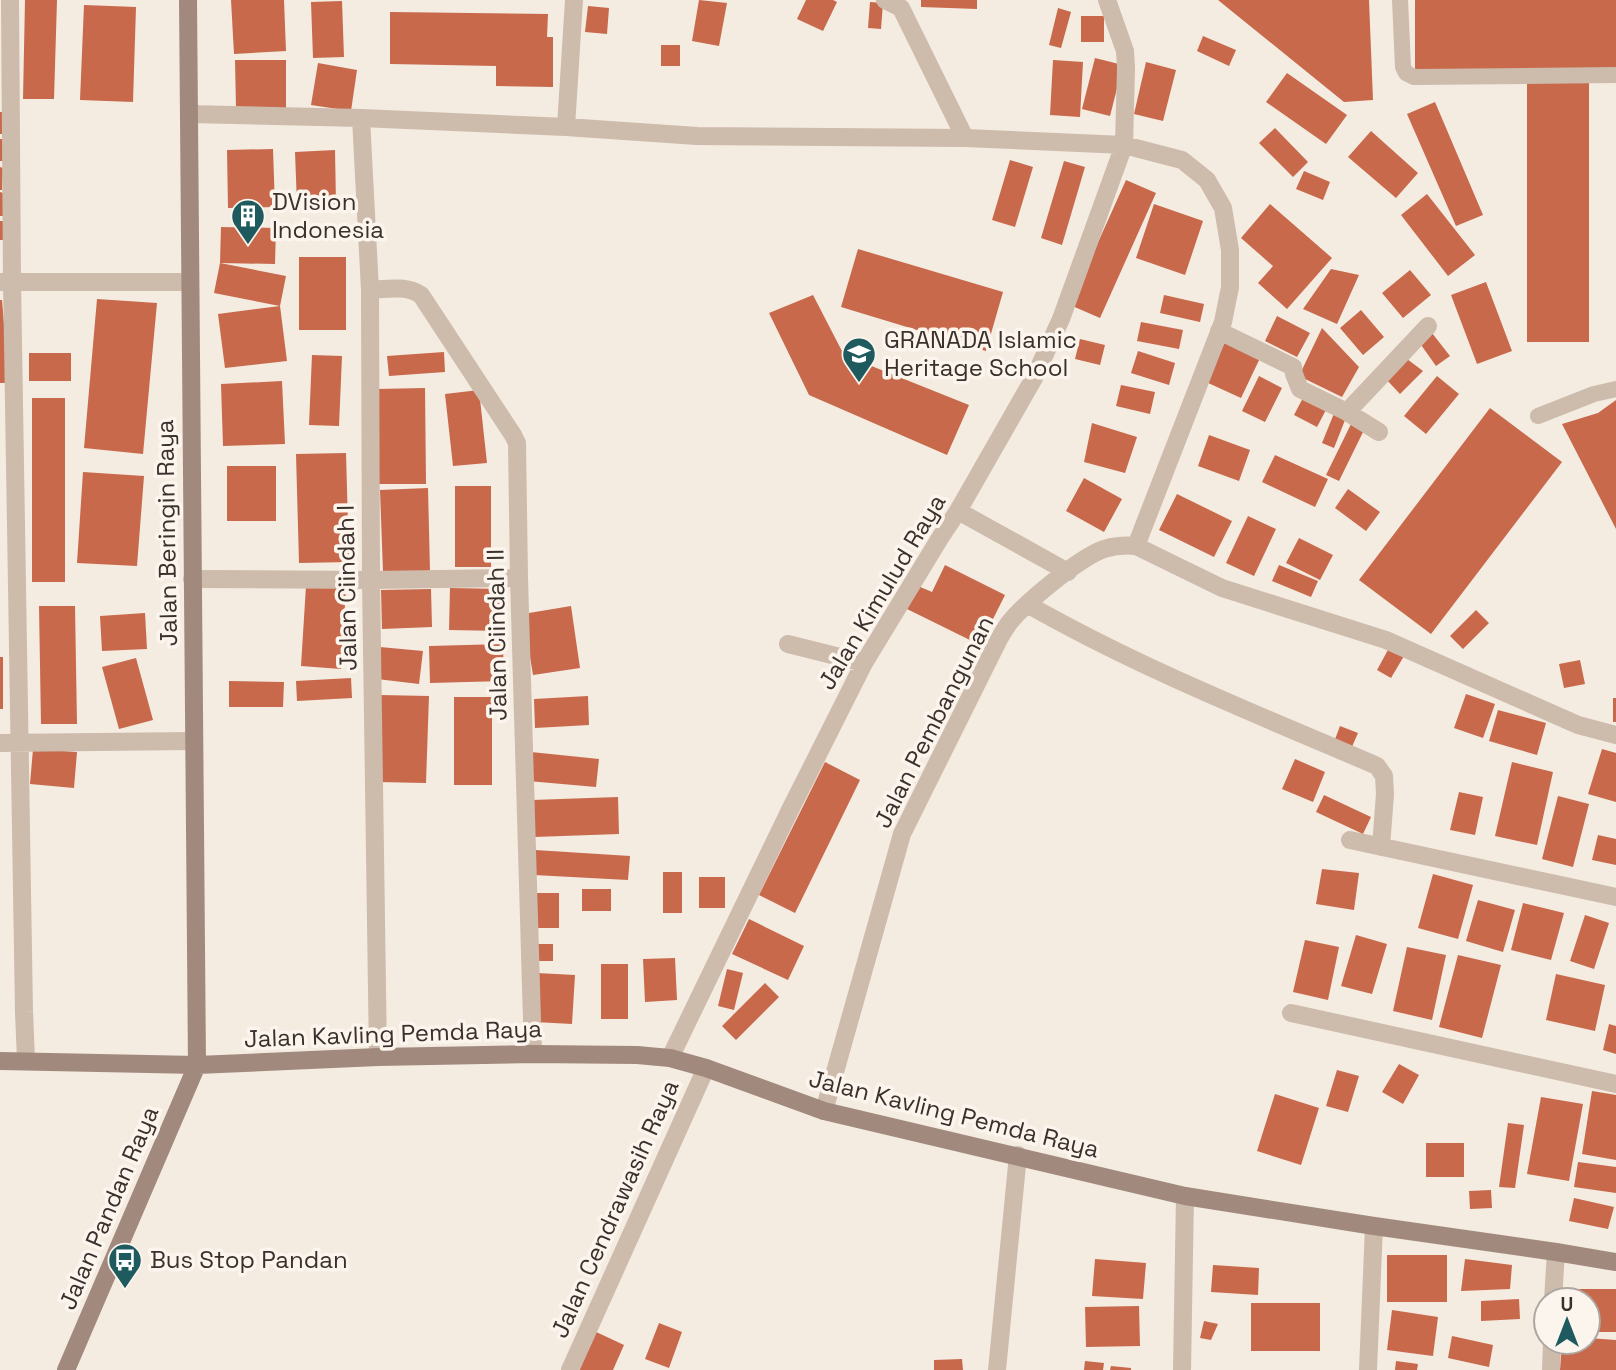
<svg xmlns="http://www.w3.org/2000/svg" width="1616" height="1370" viewBox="0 0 1616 1370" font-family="'Space Grotesk',sans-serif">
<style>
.building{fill:#c8694b}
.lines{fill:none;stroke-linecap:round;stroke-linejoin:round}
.lane{stroke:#cdbbac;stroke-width:16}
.street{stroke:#cdbbac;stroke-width:18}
.secondary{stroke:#a18a7d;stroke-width:18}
.labels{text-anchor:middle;stroke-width:7;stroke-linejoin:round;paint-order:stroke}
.poi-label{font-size:24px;fill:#3b302b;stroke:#fbf5ee;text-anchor:start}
.street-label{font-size:24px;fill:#3b302b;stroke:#fbf5ee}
</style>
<rect width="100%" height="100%" fill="#f4ebe1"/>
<path class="building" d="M25,0H57L54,99H23Z
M231,0H284L286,51L234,54Z
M699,0L727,3L719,46L692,41Z
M806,0H833L837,2L823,31L797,19Z
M921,0H977V9L921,7Z
M1218,0H1369L1373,100L1344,102Z
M1415,0H1616V74H1415Z
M342,1L344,57L313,58L311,2Z
M870,2L883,3L881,29L868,28Z
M84,5L136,7L133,102L80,100Z
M588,6L609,8L607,34L585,32Z
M1058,8L1071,12L1061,48L1049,45Z
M390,12L548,14L547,37H553V87L496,86V66L390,64Z
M1081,16H1104V42H1081Z
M1203,36L1236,50L1229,66L1197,51Z
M661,45H680V66H661Z
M1095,58L1123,65L1110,116L1082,109Z
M235,60H286V108H236Z
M1053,60L1083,62L1080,117L1050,115Z
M1146,62L1176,70L1163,121L1134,114Z
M318,63L357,70L351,111L311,105Z
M1287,73L1347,115L1326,144L1266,102Z
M1527,79H1589V342H1527Z
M1435,102L1483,215L1456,226L1407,114Z
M0,112H6L5,134H0Z
M1275,128L1308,162L1293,177L1259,143Z
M1371,131L1418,173L1396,198L1348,157Z
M0,139H5V161H0Z
M273,149L275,207L228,208L227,150Z
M335,150L336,204L297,205L295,152Z
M1010,160L1033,167L1015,227L992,220Z
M1064,161L1085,167L1062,245L1041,238Z
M0,167L3,168L2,190H0Z
M1304,171L1330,182L1323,200L1296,189Z
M1126,180L1156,193L1100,318L1070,305Z
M0,192L3,193V216H0Z
M1427,194L1475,255L1448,276L1401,215Z
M1154,204L1203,221L1185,275L1136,258Z
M1270,204L1332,258L1287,309L1258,283L1273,266L1241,238Z
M0,221H4V240H0Z
M221,227L276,228L275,264L220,263Z
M858,249L1003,292L986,351L841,307Z
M299,257H346V330H299Z
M220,263L286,276L280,306L287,361L225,368L218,314L280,306L214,293Z
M1331,269L1359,275L1337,324L1303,309Z
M1410,270L1431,295L1403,318L1382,293Z
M1486,282L1512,351L1477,364L1451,295Z
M813,295L844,355L969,405L947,455L809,395L769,313Z
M1164,295L1204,304L1200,322L1160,313Z
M97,299L157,303L143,454L84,448Z
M0,300H2L9,383H0Z
M1361,310L1384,337L1363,355L1340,328Z
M1277,316L1310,333L1297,357L1265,341Z
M1141,322L1183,330L1179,349L1137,341Z
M1322,328L1359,367L1342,397L1299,376Z
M1432,333L1450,356L1436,366L1419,342Z
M1080,339L1105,345L1100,365L1075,359Z
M1226,340L1261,356L1241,398L1206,382Z
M1138,351L1175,363L1169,385L1131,373Z
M444,352L445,372L389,376L387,356Z
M29,353H71V381H29Z
M312,355L342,356L339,426L309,425Z
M1403,356L1423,371L1400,394L1384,377Z
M1259,376L1282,388L1265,422L1242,411Z
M1437,376L1459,394L1426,434L1404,416Z
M282,381L285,444L223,446L221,384Z
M1121,385L1155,392L1150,414L1116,406Z
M425,388L426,484H376V389Z
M479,390L487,463L453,466L445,394Z
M1305,394L1328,406L1317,427L1294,415Z
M32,398H65V582H32Z
M1616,400V529L1562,424L1598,413Z
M1490,408L1562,462L1431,634L1359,580Z
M1335,411L1347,415L1334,448L1322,443Z
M1353,420L1366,426L1339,481L1326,475Z
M1092,423L1137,437L1125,473L1084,462Z
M1209,435L1250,450L1239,481L1198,466Z
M346,453L349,562L299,563L296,454Z
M1275,455L1328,479L1315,507L1262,482Z
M227,466H276V521H227Z
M83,472L144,476L137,566L77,563Z
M1084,478L1122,499L1104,532L1066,511Z
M455,486H491V567H455Z
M428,488L430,571L383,572L380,490Z
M1348,489L1380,512L1366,531L1335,508Z
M1177,494L1232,521L1214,557L1159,530Z
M1248,516L1276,529L1254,576L1226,563Z
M1299,538L1333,555L1320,580L1286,563Z
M945,565L1005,595L980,645L907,609L918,586L932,592Z
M1279,565L1318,581L1311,597L1272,581Z
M306,586L346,588L341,669L301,666Z
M450,588L503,589L502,631L449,630Z
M431,589L432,627L382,629L381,590Z
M39,606H75L77,724H41Z
M571,606L580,668L533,675L523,614Z
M1476,610L1489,623L1463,649L1450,636Z
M145,613L147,649L102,651L100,616Z
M503,644L504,681L430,683L429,646Z
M380,647L423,651L419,684L377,679Z
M1389,648L1404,656L1391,678L1377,670Z
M0,657H3V709H0Z
M136,658L153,720L119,729L102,667Z
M1580,660L1585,684L1564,688L1559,664Z
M351,678L352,698L297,701L296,681Z
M229,681L284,682L283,707H229Z
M1466,694L1495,704L1483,738L1454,728Z
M380,695L429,696L426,783L378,782Z
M588,696L589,725L535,728L534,699Z
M454,697H492V785H454Z
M1613,698H1616V722H1613Z
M1498,710L1546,723L1537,755L1489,741Z
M1340,726L1358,733L1351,749L1334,742Z
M33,749L77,752L74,788L30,784Z
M1602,749L1616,753V802L1588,794Z
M531,752L599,759L596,787L528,781Z
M1295,759L1325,772L1313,802L1282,789Z
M825,762L860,780L795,913L759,895Z
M1512,762L1553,772L1537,845L1495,836Z
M1459,792L1483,797L1475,835L1450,830Z
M1324,795L1371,817L1363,834L1316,812Z
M1558,796L1589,804L1573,867L1542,859Z
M618,797L619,834L534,837L532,800Z
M1598,835L1616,839V865L1592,860Z
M535,850L630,856L628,880L534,875Z
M1322,869L1359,873L1354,910L1316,904Z
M663,872H682V913H663Z
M1433,874L1473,885L1458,939L1418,928Z
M699,877H725V908H699Z
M582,889H611V911H582Z
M535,893H559V928H535Z
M1478,900L1515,910L1503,952L1466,941Z
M1523,903L1564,913L1551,960L1511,950Z
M1585,915L1609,923L1594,969L1570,961Z
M749,919L804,946L788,980L732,954Z
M1356,935L1387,944L1372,994L1341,986Z
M1305,940L1339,947L1328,1000L1293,992Z
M536,944H553V961H536Z
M1407,947L1446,955L1432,1020L1393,1011Z
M1458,955L1501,965L1482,1038L1439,1027Z
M675,958L677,1000L645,1002L643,959Z
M601,964H628V1019H601Z
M727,969L743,973L734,1010L718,1006Z
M537,973L575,975L572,1024L535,1022Z
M1556,974L1605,985L1595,1031L1546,1020Z
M765,983L779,997L736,1040L722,1026Z
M1609,1024L1616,1026V1054L1603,1050Z
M1399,1064L1419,1075L1403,1104L1382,1092Z
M1337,1070L1359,1076L1348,1112L1326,1106Z
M1592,1091L1616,1095V1160L1582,1154Z
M1275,1094L1319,1108L1301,1165L1257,1151Z
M1541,1097L1583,1104L1569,1181L1527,1174Z
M1508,1123L1524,1125L1515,1188L1499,1187Z
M1426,1143H1464V1177H1426Z
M1578,1162L1616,1167V1193L1574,1187Z
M1491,1190L1492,1208L1470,1209L1469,1191Z
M1574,1198L1614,1207L1608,1229L1569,1221Z
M1387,1255H1447V1302H1387Z
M1095,1259L1146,1263L1143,1299L1092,1296Z
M1465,1259L1512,1265L1510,1289L1461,1291Z
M1213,1265L1259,1268L1258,1295L1211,1292Z
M1568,1289H1616V1332H1588V1300H1568Z
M1519,1299L1520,1319L1481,1321V1301Z
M1251,1303H1320V1351H1251Z
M1139,1306L1140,1346L1086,1347L1085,1307Z
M1392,1310L1438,1317L1433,1356L1387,1350Z
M1204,1321L1218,1324L1211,1340L1200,1338Z
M659,1323L682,1332L669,1368L645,1359Z
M592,1330L624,1345L613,1370H574Z
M1452,1336L1493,1345L1489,1367L1448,1358Z
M1588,1338L1616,1340V1370H1560L1562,1342H1588Z
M962,1359L963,1370H934V1360Z
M1085,1361L1104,1363L1103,1370H1084Z
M1396,1361L1418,1364L1417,1370H1395Z
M1111,1366L1131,1368V1370H1110Z"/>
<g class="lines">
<path class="lane" d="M1400,0L1403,67L1406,73L1414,77L1616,75
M1538,416L1594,394L1616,389"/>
<path class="street" d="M10,0L12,282L24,1012L26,1060
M885,0L901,8L965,138
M189,114L361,118L566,127L697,136L965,138L1124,145L1182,160L1207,180L1223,208L1230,250V287L1223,322L1136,546
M361,118L370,290L371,580L378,1057
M566,127L574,0
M0,282H190
M370,290C387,289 406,285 421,295L513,435L517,443L519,578L533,1054
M1219,331L1293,367L1294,374L1300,389L1347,412L1379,432
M1347,412L1428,326
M958,511L1068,572
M192,579L371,580L519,578
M1027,604C1139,668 1259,715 1377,766L1384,776L1385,794L1381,847
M788,644L864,663
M0,743L194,741
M1350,840L1616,897
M1291,1013L1616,1084
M670,1058L790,810L864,663L940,538L958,511L1034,378L1061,319L1124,145L1126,68L1125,51L1107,0
M824,1111L902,834L998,641C1001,635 1005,629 1009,623C1026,602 1079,558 1104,549C1114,546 1125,545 1136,546L1222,588L1386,640L1578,725L1616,735
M1553,1300L1556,1252
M570,1370L706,1068
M997,1370L1018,1155
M1182,1370L1185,1196
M1368,1370L1374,1226
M1551,1370L1552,1342"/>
<path class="secondary" d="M0,1061L197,1065L378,1057L533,1054L637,1055L670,1058L706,1068L824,1111L1185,1196L1374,1226L1556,1252L1616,1262
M66,1370L197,1065L188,0"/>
</g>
<defs>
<g id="building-pin" transform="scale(1.75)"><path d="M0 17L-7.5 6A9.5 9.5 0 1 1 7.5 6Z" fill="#1f5a5e" stroke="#fbf5ee"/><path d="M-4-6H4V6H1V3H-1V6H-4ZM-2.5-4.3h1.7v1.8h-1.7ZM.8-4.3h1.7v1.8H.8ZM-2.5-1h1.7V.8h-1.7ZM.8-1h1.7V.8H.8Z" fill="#fff"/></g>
<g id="school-pin" transform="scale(1.75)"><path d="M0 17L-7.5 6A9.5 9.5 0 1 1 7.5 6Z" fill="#1f5a5e" stroke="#fbf5ee"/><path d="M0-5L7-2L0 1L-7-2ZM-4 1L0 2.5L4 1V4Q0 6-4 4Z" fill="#fff"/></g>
<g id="bus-pin" transform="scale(1.75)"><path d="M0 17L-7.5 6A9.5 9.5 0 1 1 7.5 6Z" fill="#1f5a5e" stroke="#fbf5ee"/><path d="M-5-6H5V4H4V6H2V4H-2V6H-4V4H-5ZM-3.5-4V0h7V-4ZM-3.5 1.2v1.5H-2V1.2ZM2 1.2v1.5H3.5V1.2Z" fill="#fff"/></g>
</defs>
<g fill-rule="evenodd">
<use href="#building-pin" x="248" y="216"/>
<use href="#school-pin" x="859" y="354"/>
<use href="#bus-pin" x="125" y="1260"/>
</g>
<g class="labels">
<g class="poi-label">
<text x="272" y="210">DVision<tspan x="272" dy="28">Indonesia</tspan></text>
<text x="884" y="348">GRANADA Islamic<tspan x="884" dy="28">Heritage School</tspan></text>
<text x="150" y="1268">Bus Stop Pandan</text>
</g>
<g class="street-label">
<text transform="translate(167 533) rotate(-91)" y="8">Jalan Beringin Raya</text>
<text transform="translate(347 588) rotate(-91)" y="8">Jalan Ciindah I</text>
<text transform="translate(882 592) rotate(-59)" y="8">Jalan Kimulud Raya</text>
<text transform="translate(497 635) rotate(-91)" y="8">Jalan Ciindah II</text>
<text transform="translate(934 722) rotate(-63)" y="8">Jalan Pembangunan</text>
<text transform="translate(393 1034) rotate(-2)" y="8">Jalan Kavling Pemda Raya</text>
<text transform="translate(954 1114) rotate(14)" y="8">Jalan Kavling Pemda Raya</text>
<text transform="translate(109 1208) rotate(-67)" y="8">Jalan Pandan Raya</text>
<text transform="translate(615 1209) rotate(-66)" y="8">Jalan Cendrawasih Raya</text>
</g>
</g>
<g transform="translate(1567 1321)"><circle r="33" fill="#fbf5ee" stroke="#aea6a0" stroke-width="2"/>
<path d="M0-5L12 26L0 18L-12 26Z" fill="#1f5a5e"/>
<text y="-10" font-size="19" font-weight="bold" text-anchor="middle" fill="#3b302b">U</text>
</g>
</svg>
